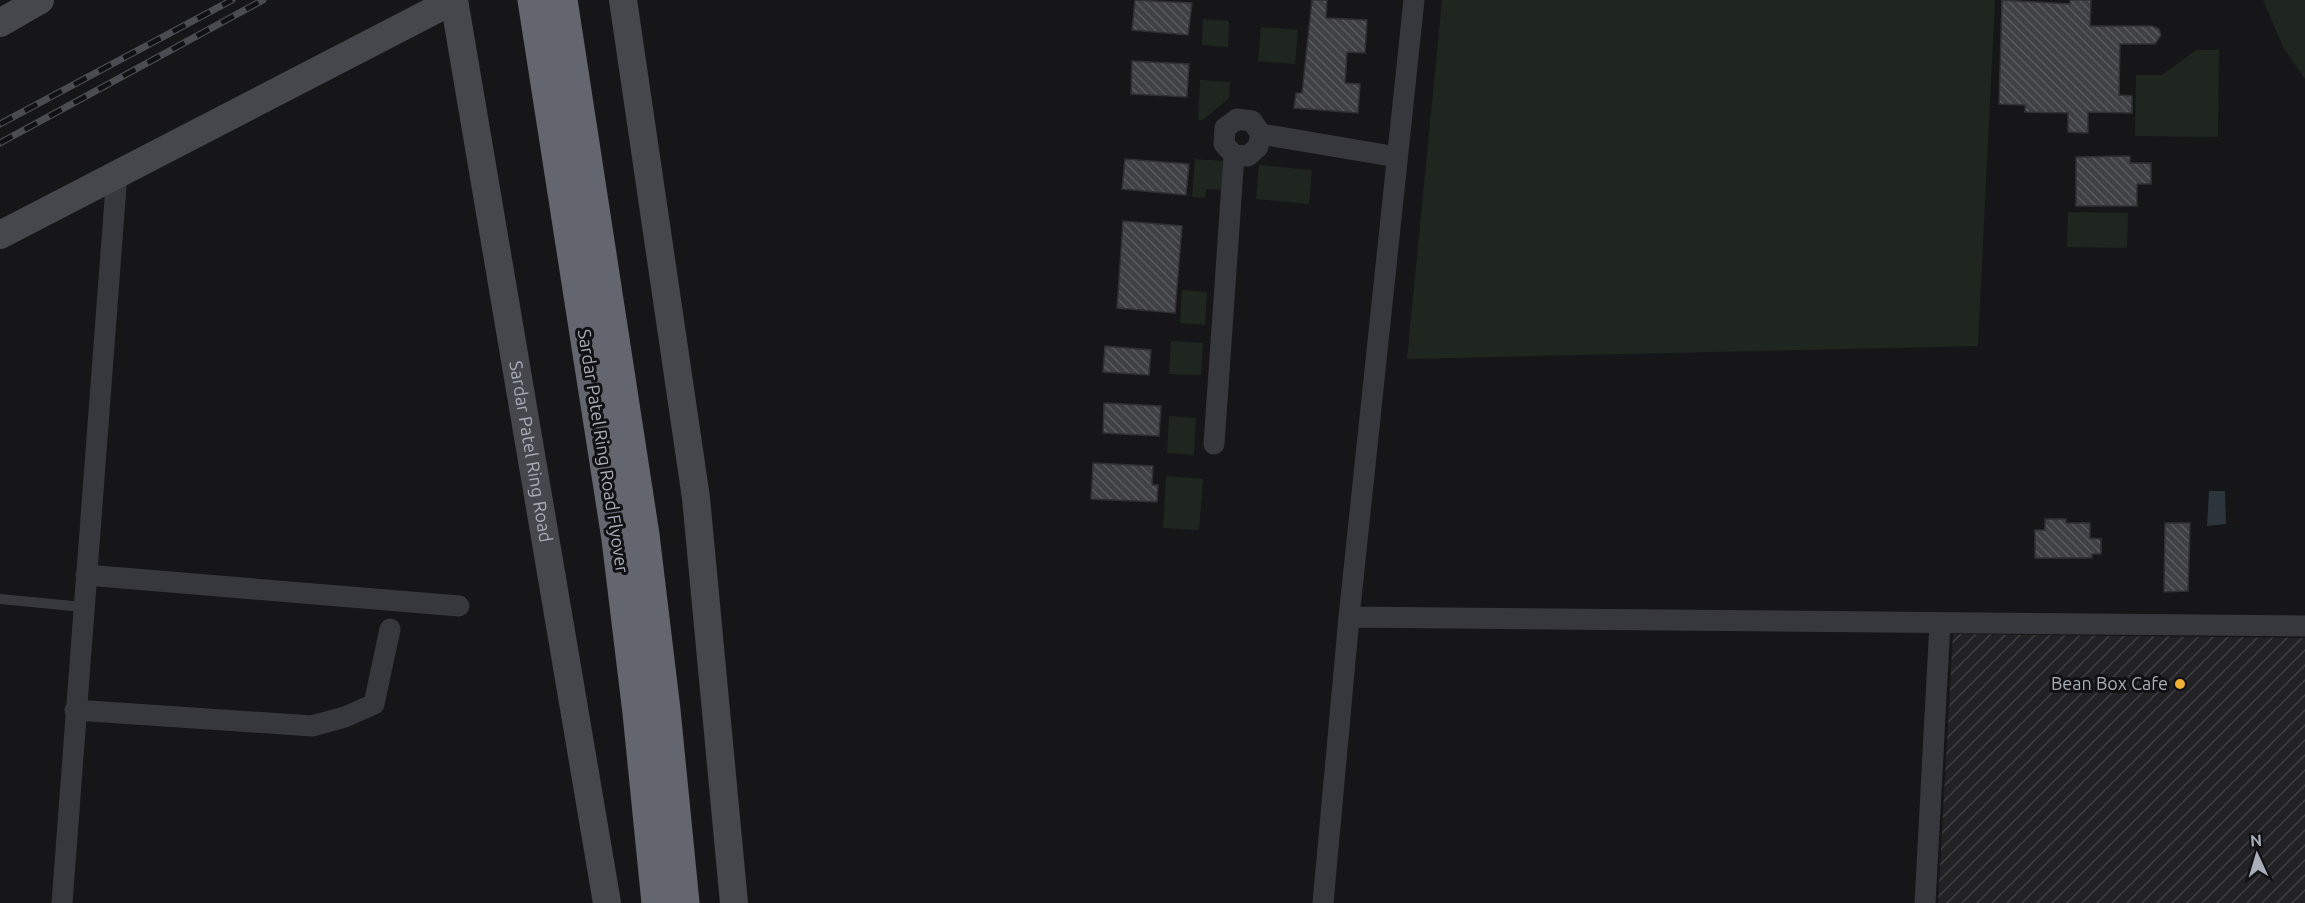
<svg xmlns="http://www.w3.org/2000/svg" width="2305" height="903" viewBox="0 0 2305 903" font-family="Ubuntu,sans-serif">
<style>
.industrial{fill:url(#industrial-furrows)}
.grass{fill:#1e261f}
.water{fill:#2c353c}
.building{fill:url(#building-back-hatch);stroke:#303034;stroke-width:1.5}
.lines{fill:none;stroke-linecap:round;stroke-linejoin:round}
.lane{stroke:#37383d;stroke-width:10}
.street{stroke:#37383d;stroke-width:21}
.secondary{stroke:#45474d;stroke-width:28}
.highway{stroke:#63666e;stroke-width:33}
.rail-casing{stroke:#4a4c52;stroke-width:7}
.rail{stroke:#111113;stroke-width:4.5;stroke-dasharray:14;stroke-linecap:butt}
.poi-dot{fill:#f2b134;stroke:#111113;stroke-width:2}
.labels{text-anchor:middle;stroke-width:6;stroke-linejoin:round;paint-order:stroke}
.street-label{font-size:18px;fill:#a8adb8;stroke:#111113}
.poi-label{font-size:18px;fill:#a8adb8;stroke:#111113;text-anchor:end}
</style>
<defs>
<pattern id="industrial-furrows" width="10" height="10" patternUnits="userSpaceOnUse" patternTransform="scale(1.5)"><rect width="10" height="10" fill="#222225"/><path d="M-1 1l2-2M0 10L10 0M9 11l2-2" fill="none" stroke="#3f3f43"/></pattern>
<pattern id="building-back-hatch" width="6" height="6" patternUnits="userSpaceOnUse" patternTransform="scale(1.5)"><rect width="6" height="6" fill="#404145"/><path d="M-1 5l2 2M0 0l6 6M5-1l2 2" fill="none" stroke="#595a5e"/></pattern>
</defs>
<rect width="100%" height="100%" fill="#161618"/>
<path class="industrial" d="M1953,634L2305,638V903H1938Z"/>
<path class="grass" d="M1442,0H1995L1978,346L1407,359Z
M2263,0H2305V79L2283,47Z
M1203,19L1229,21L1228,47L1202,45Z
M1261,27L1298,30L1295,64L1258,61Z
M2196,50H2219L2218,137L2135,136L2136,75H2162Z
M1200,80L1230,82L1229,98L1203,120H1198Z
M1195,159L1223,161L1221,190L1206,189L1205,198L1192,197Z
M1259,165L1312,170L1309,204L1256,199Z
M2068,212L2128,213L2127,248L2067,247Z
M1182,290L1207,292L1205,325L1180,323Z
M1171,341L1203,343L1201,375L1169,374Z
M1169,416L1196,418L1194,455L1167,453Z
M1166,476L1203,479L1199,530L1163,528Z"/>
<path class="water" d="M2209,491H2225L2226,524L2207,526Z"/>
<path class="building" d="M1135,0L1192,3L1188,35L1132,30Z
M1312,0H1327L1326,18L1367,20L1365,53L1347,52L1345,83L1360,84L1358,113L1294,108L1296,93H1302Z
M2002,0L2070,4V0H2091L2090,26H2152L2159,29L2161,35L2155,44H2120L2119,95L2132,96V113L2088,112V133L2068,132V113L2025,112V105L1999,104Z
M1132,61L1189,64L1187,97L1131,94Z
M2130,156V163H2151V184H2137V206H2076V157Z
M1125,159L1189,164L1186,195L1122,189Z
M1123,221L1182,226L1175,313L1117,308Z
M1105,346L1151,350L1149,375L1103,372Z
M1104,403L1161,406L1159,436L1103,433Z
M1093,463L1153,466L1152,485H1158L1157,502L1091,499Z
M2045,519H2066V523H2090V538L2101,539V554H2092V558H2035V530H2045Z
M2165,523H2190L2188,591L2164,592Z"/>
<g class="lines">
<path class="lane" d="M0,599L83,607"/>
<path class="street" d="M1261,134L1258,147L1248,156L1234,155L1224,144L1225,128L1237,119L1252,121L1261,134L1397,157
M1214,444L1234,155
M86,575L459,606
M1349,617L2305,626
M75,710L312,726L345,717L374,704L390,629
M62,903L117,173
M1323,903L1349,617L1414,0
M1925,903L1940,623"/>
<g class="secondary">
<path id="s1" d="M454,0L607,903"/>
<path d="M623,0L696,498L734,903"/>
<path d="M0,23L40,0"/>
<path d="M0,235L454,0"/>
</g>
<path class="highway" d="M534,0L618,539L639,713L658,903
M561,0L643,535L664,710L683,903"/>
<g class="rail-casing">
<path id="rail" d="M0,124L232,0
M0,143L263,0"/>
</g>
<use href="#rail" class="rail"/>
</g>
<circle class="poi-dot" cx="2180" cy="684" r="6"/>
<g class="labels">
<g class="street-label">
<text transform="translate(603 451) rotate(81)" y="6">Sardar Patel Ring Road Flyover</text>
<text dy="6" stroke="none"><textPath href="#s1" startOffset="458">Sardar Patel Ring Road</textPath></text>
</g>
<g class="poi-label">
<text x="2168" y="690">Bean Box Cafe</text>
</g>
</g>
<g transform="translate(2257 855) rotate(356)" stroke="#111113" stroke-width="4.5" paint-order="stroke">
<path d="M0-4.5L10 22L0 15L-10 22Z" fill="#a8adb8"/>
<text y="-9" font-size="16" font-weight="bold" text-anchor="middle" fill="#a8adb8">N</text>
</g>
</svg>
